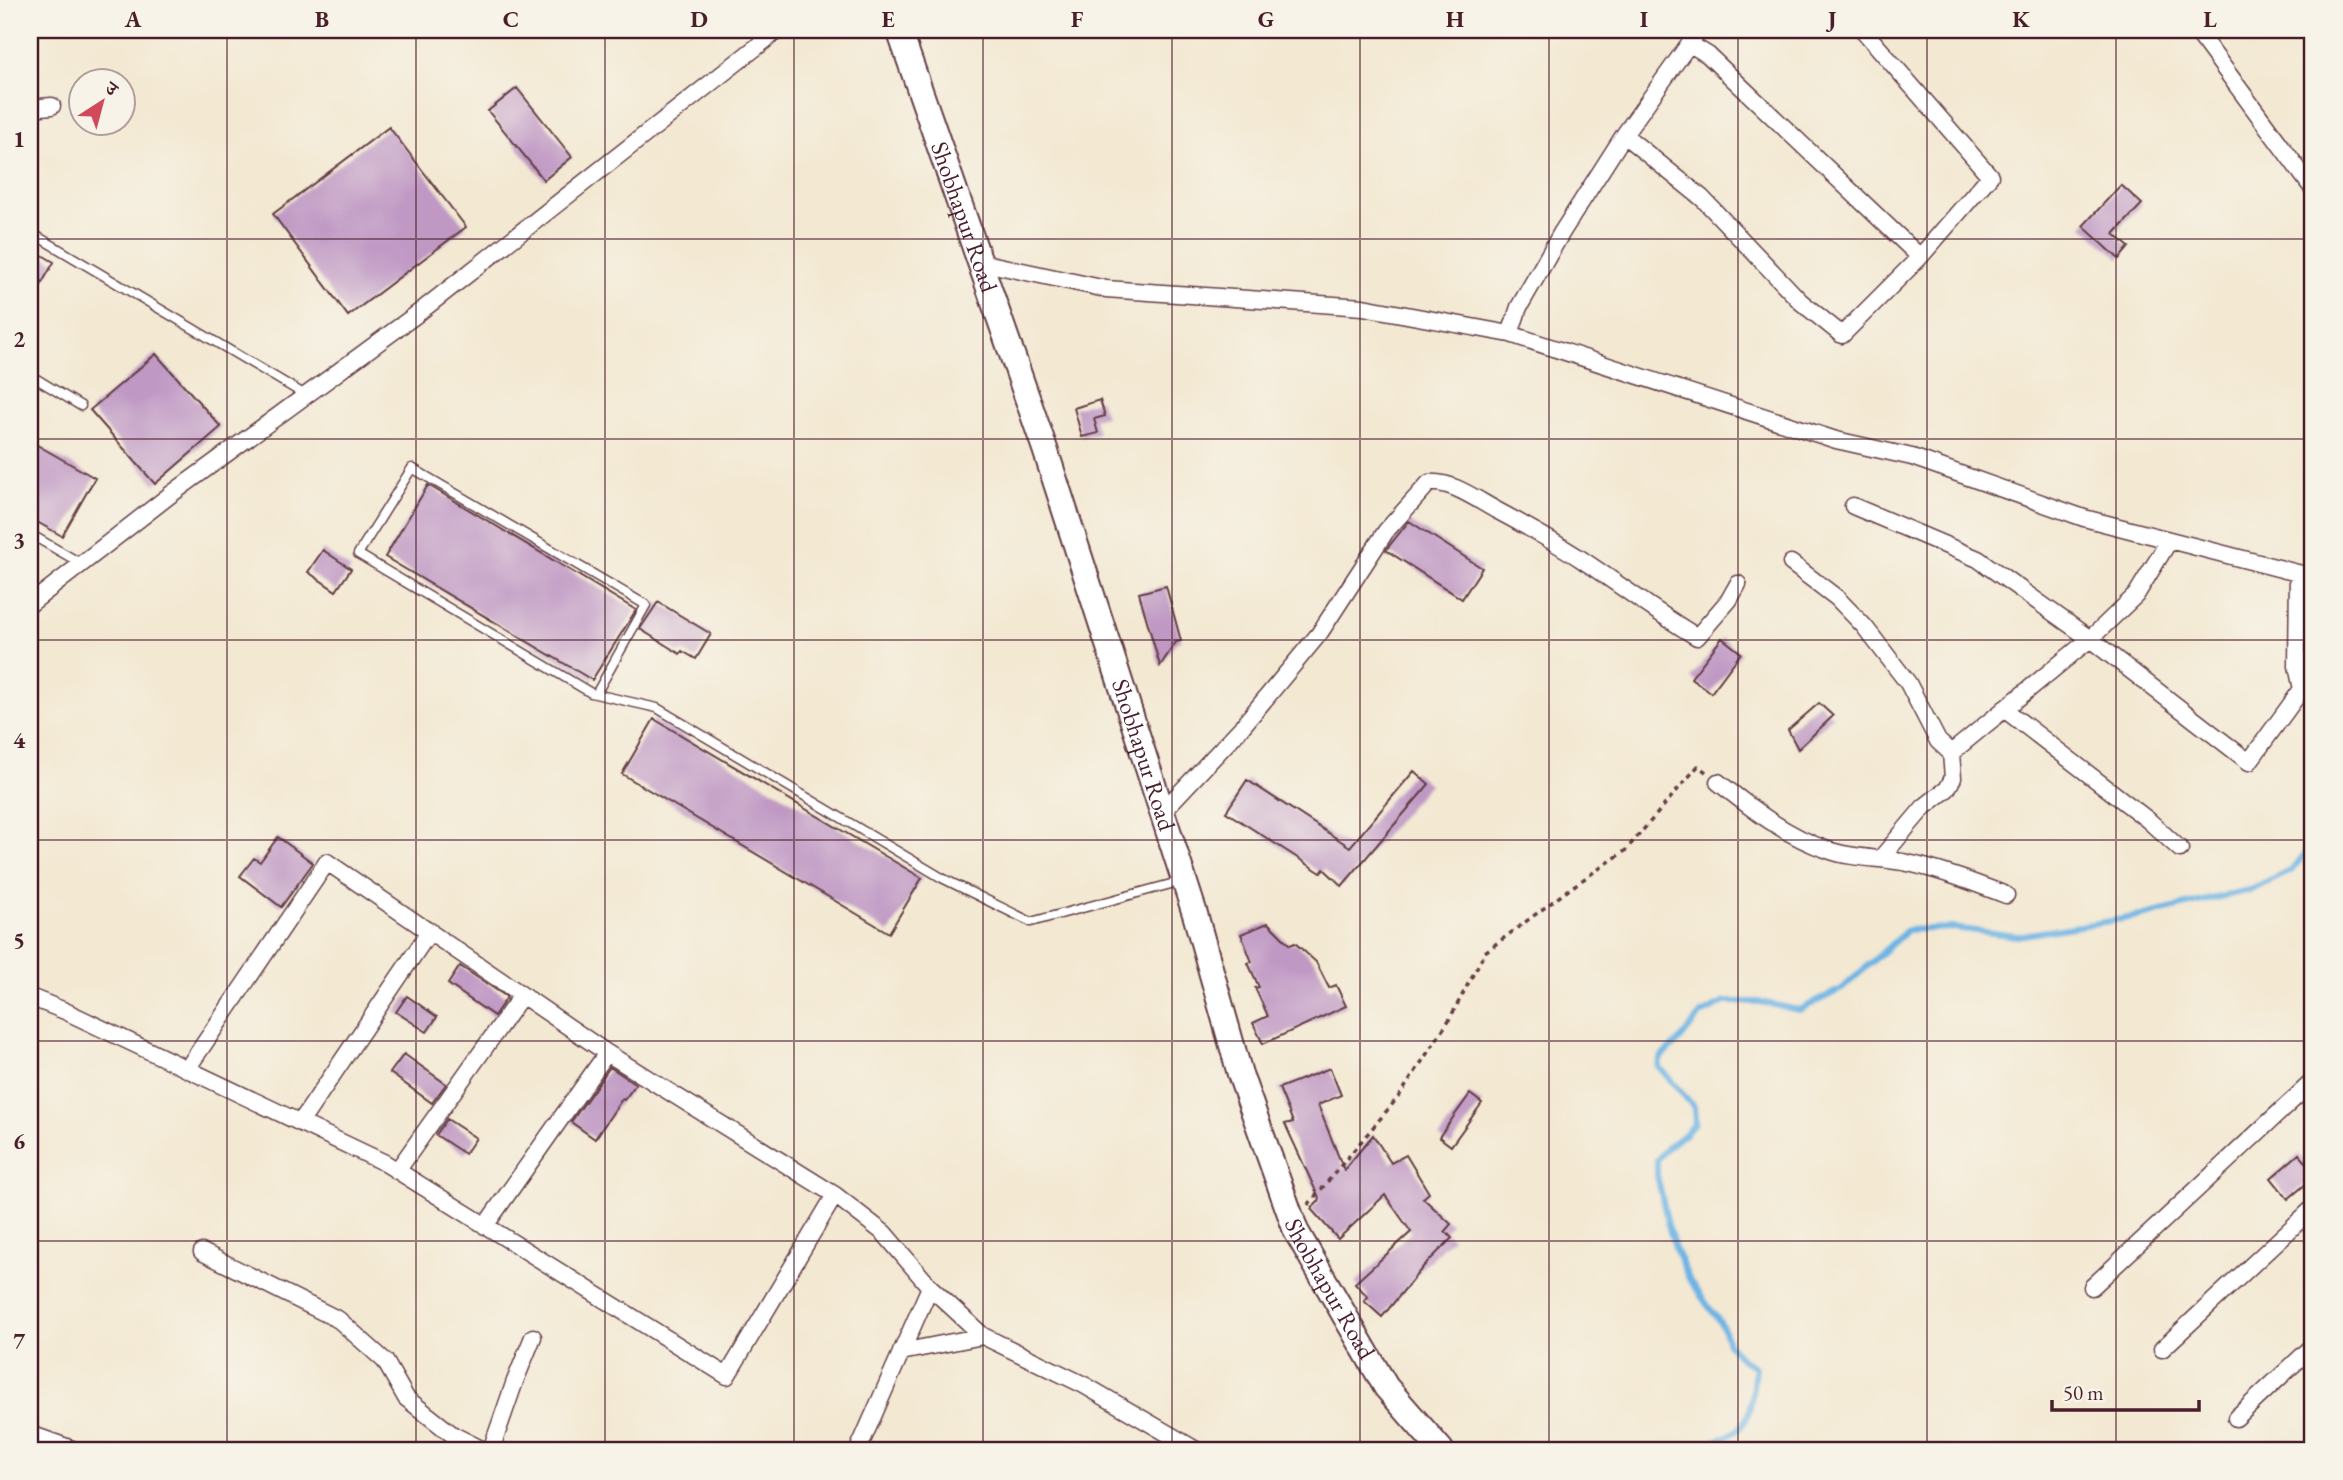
<svg xmlns="http://www.w3.org/2000/svg" width="2343" height="1480" viewBox="0 0 2343 1480" font-family="'EB Garamond','Noto Serif Devanagari',serif">
<style>
.lines{fill:none;stroke-linecap:round;stroke-linejoin:round}
.stream{stroke:#6db4e4;stroke-width:6}
.building{fill:#bf98c4}
.service-casing{stroke:#633d44;stroke-width:11}
.minor-casing{stroke:#633d44;stroke-width:19}
.primary-casing{stroke:#633d44;stroke-width:28}
.path{stroke:#633d44;stroke-width:3.5;stroke-dasharray:5 5;stroke-linecap:butt}
.service{stroke:#fff;stroke-width:8}
.minor{stroke:#fff;stroke-width:16}
.primary{stroke:#fff;stroke-width:24}
.grid{fill:none;stroke:#4a1f2b;stroke-width:2;stroke-opacity:0.55}
.labels{text-anchor:middle;stroke-width:5;stroke-linejoin:round;paint-order:stroke}
.street-label{font-size:24px;fill:#4a1f2b;stroke:#f7f3e8}
.neatline{fill:none;stroke:#4a1f2b;stroke-width:2.5}
.grid-label{font-size:23px;text-anchor:middle;font-weight:bold;fill:#4a1f2b}
</style>
<rect width="100%" height="100%" fill="#f7f3e8"/>
<filter id="ink" filterUnits="userSpaceOnUse"><feTurbulence type="fractalNoise" baseFrequency=".0143" numOctaves="2"/><feDisplacementMap in="SourceGraphic" scale="14" xChannelSelector="R" yChannelSelector="G"/><feConvolveMatrix kernelMatrix="1 2 1 2 8 2 1 2 1" color-interpolation-filters="sRGB"/></filter>
<filter id="wash" filterUnits="userSpaceOnUse"><feTurbulence type="fractalNoise" baseFrequency=".00686" numOctaves="4" result="noise"/><feDisplacementMap in="SourceGraphic" scale="28" xChannelSelector="R" yChannelSelector="G"/><feGaussianBlur stdDeviation="1.57" result="paint"/><feColorMatrix in="noise" values="0 0 0 0 0 0 0 0 0 0 0 0 0 0 0 0 0 1.4 0 .05"/><feComposite in="paint" operator="in"/></filter>
<g filter="url(#wash)">
<rect width="100%" height="100%" fill="#f3e8d2"/>
<g class="lines">
<path class="stream" d="M1689,1450C1751,1428 1748,1432 1755,1367L1741,1359L1728,1343L1722,1325L1690,1281L1676,1251L1668,1225L1657,1175V1160L1667,1147L1685,1134L1695,1123L1694,1107L1658,1066L1662,1056L1681,1039L1701,1014L1725,1002H1760L1799,1010L1842,989L1907,930L1953,928L2017,936L2141,916L2253,889L2291,871L2313,844"/>
</g>
<g id="blocks">
<path class="building" d="M517,88L572,157L544,180L488,111Z
M389,127L466,227L348,316L273,214Z
M2121,185L2142,204L2114,234L2129,247L2119,259L2083,226Z
M30,248L54,262L30,304Z
M156,354L221,427L155,484L90,410Z
M1100,400L1105,416L1094,419L1098,433L1082,437L1074,408Z
M30,441L95,478L62,536L30,518Z
M428,485L636,610L592,680L385,557Z
M1409,521L1482,568L1462,599L1386,550Z
M323,550L351,569L336,591L308,572Z
M1166,586L1181,641L1176,642L1160,666L1139,593Z
M658,602L711,634L696,659L682,651L680,654L640,629Z
M1722,638L1741,653L1711,693L1691,678Z
M1819,703L1833,716L1798,749L1788,730Z
M654,719L922,878L889,933L622,774Z
M1414,771L1429,784L1342,886L1324,869L1321,873L1226,812L1247,780L1350,847Z
M278,837L313,863L281,907L240,876L254,858L260,862Z
M1268,923L1290,945L1295,943L1316,962L1329,988L1336,985L1346,1006L1263,1044L1253,1023L1268,1016L1255,988L1259,987L1248,963L1252,962L1241,934Z
M460,966L507,997L494,1016L448,984Z
M407,996L437,1017L427,1032L396,1012Z
M404,1054L446,1084L432,1103L390,1073Z
M610,1067L636,1084L624,1100L622,1099L595,1139L571,1122Z
M1330,1068L1341,1095L1318,1105L1344,1170L1373,1135L1391,1163L1406,1155L1429,1193L1423,1198L1451,1224L1445,1231L1452,1238L1423,1267L1382,1317L1364,1301L1368,1297L1355,1283L1411,1232L1385,1195L1338,1239L1311,1209L1320,1200L1285,1124L1293,1122L1279,1088Z
M1470,1094L1482,1103L1451,1146L1439,1137Z
M447,1119L476,1138L465,1154L436,1135Z
M2299,1154L2313,1170V1178L2288,1199L2271,1178Z"/>
</g>
</g>
<g filter="url(#ink)">
<use href="#blocks" fill-opacity="0" stroke="#633d44" stroke-width="2"/>
<g class="lines">
<g class="service-casing">
<path id="service" d="M30,232L307,396
M30,375L81,406
M30,534L82,564
M596,694L646,605L412,468L358,554L591,693L657,708L942,878L1031,922L1182,881"/>
</g>
<g class="minor-casing">
<path id="minor" d="M2196,30L2313,189
M1690,44L1708,55L1920,257
M30,108L52,106
M1624,135L1702,198L1801,302L1842,335L1920,257L1990,176L1863,30
M980,262L1106,289L1363,307L1510,334L1836,440L1912,457L2084,518L2313,577
M1510,334L1519,307L1562,232L1624,135L1699,30
M1853,506L1978,559L2090,639L2249,762L2302,689L2297,666L2298,573
M1791,563L1837,598L1864,626L1908,683L1938,741L1951,753L1953,778L1947,789L1924,807L1881,858
M30,604L170,495L417,314L778,30
M2004,709L2148,820L2180,849
M1951,753L2090,639L2136,595L2169,541
M1718,782C1752,809 1786,836 1828,850C1849,858 1879,858 1903,862C1938,869 1972,882 2006,895
M1162,812L1241,728L1319,634L1386,531L1429,483C1453,481 1477,500 1498,511C1526,526 1555,542 1581,559C1620,585 1657,613 1697,637L1729,600L1738,584
M30,997L65,1011L385,1163L727,1376L835,1195
M187,1069L327,862L607,1053L835,1195L884,1233L930,1287L858,1450
M300,1123L430,931
M397,1171L522,995
M485,1226L607,1053
M202,1252L339,1320L385,1361L406,1398L453,1435L483,1450
M930,1287L983,1336L1084,1385L1196,1450
M2092,1287L2313,1081
M2162,1349L2313,1208
M901,1352L983,1336
M2236,1418L2313,1346
M30,1434L75,1450
M491,1450L515,1381L533,1337"/>
</g>
<g class="primary-casing">
<g id="primary">
<path id="s1" d="M899,30L1045,449L1195,914L1240,1074L1296,1231L1386,1387L1441,1450"/>
</g>
</g>
<path class="path" d="M1308,1205L1400,1095L1449,1020L1485,952L1575,885L1625,851L1698,766L1706,772"/>
<use href="#service" class="service"/>
<use href="#minor" class="minor"/>
<use href="#primary" class="primary"/>
</g>
</g>
<path class="grid" d="M227,30V1450M416,30V1450M605,30V1450M794,30V1450M983,30V1450M1172,30V1450M1360,30V1450M1549,30V1450M1738,30V1450M1927,30V1450M2116,30V1450M30,239H2313M30,439H2313M30,640H2313M30,840H2313M30,1041H2313M30,1241H2313"/>
<g class="labels">
<g class="street-label">
<text dy="8" stroke="none"><textPath href="#s1" startOffset="198">Shobhapur Road</textPath></text>
<text dy="8" stroke="none"><textPath href="#s1" startOffset="765">Shobhapur Road</textPath></text>
<text dy="8" stroke="none"><textPath href="#s1" startOffset="1332">Shobhapur Road</textPath></text>
</g>
</g>
<rect width="2343" height="1480" fill="none" stroke="#f7f3e8" stroke-width="77"/>
<g transform="translate(102 102) rotate(36)"><circle r="33" fill="#f7f3e8" stroke="#b29e9c" stroke-width="2"/>
<path d="M0-5L12 26L0 18L-12 26Z" fill="#d1495b"/>
<text y="-10" font-size="19" font-weight="bold" text-anchor="middle" fill="#4a1f2b">उ</text>
</g>
<path d="M2052 1400v10h147v-10" fill="none" stroke="#4a1f2b" stroke-width="3.5"/>
<text x="2063" y="1400" font-size="21" fill="#4a1f2b" stroke="#f7f3e8" stroke-width="5" paint-order="stroke">50 m</text>
<rect x="38" y="38" width="2266" height="1404" class="neatline"/>
<g class="grid-label">
<text x="133" y="27">A</text>
<text x="322" y="27">B</text>
<text x="511" y="27">C</text>
<text x="699" y="27">D</text>
<text x="888" y="27">E</text>
<text x="1077" y="27">F</text>
<text x="1266" y="27">G</text>
<text x="1455" y="27">H</text>
<text x="1644" y="27">I</text>
<text x="1832" y="27">J</text>
<text x="2021" y="27">K</text>
<text x="2210" y="27">L</text>
<text x="19" y="147">1</text>
<text x="19" y="347">2</text>
<text x="19" y="548">3</text>
<text x="19" y="748">4</text>
<text x="19" y="948">5</text>
<text x="19" y="1149">6</text>
<text x="19" y="1349">7</text>
</g>
</svg>
